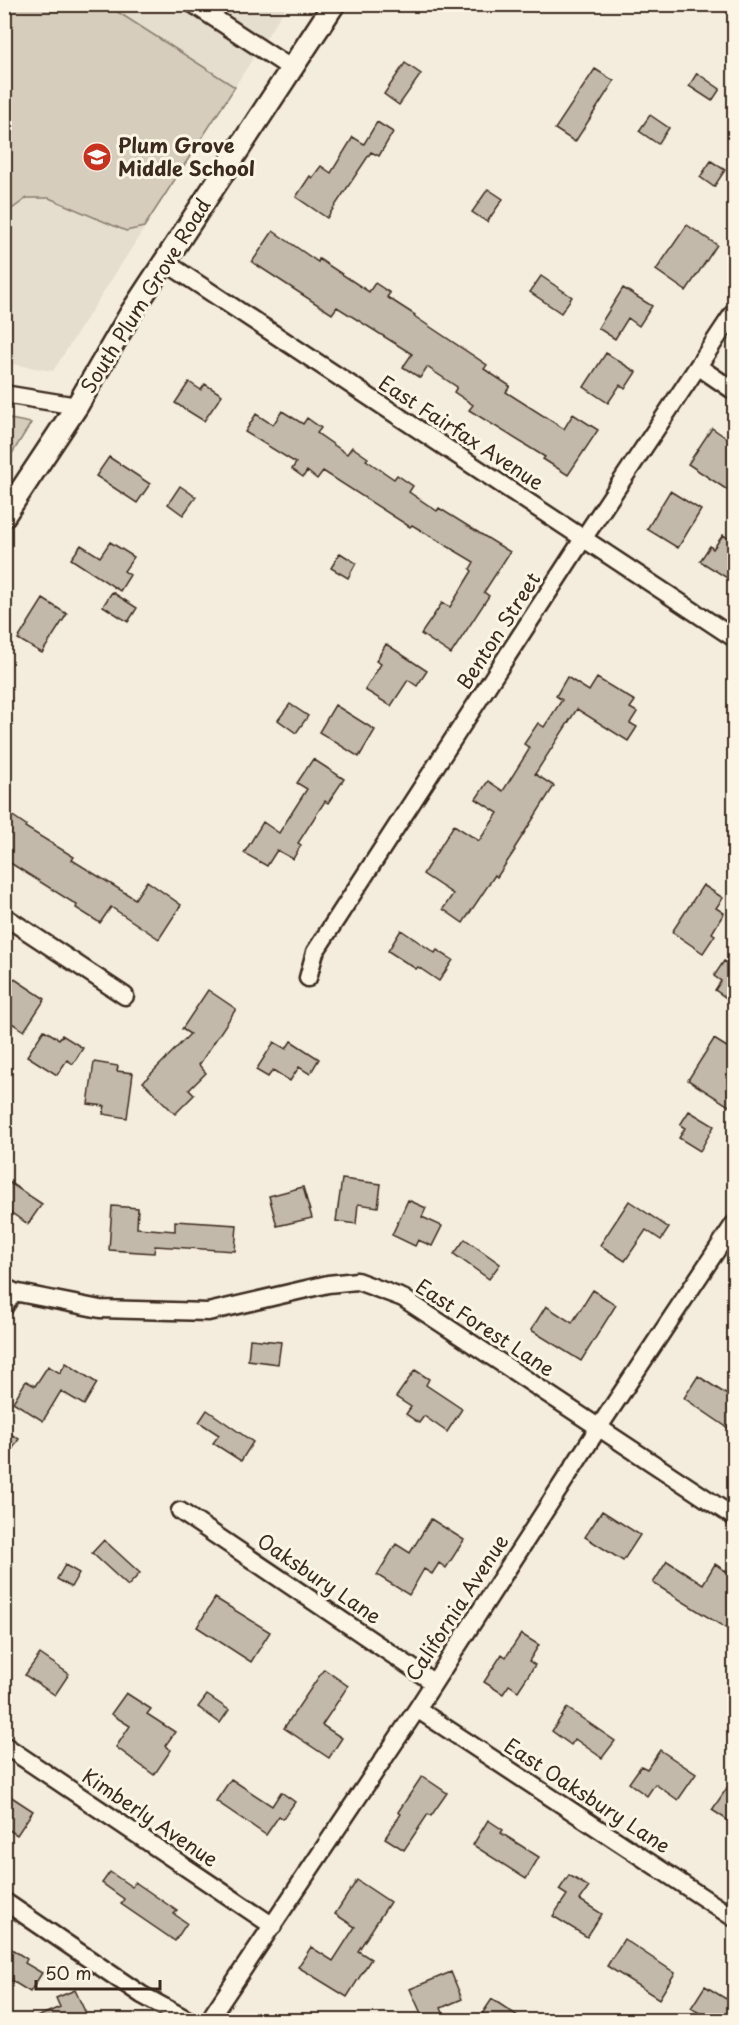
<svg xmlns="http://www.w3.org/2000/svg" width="739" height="2025" viewBox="0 0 739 2025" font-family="'Playpen Sans',sans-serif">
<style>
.built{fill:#e5ddce}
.green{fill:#d6cdbd;stroke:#887c6e;stroke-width:1.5}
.building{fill:#c3b9aa;stroke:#3b2a1e;stroke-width:1.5}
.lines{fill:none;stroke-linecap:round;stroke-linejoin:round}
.minor-casing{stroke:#3b2a1e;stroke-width:21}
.major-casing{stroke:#3b2a1e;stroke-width:26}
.minor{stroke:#fcf5e5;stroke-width:16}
.major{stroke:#fcf5e5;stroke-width:21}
.labels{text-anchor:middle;stroke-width:6;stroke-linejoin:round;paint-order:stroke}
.poi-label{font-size:20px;font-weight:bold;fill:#3b2a1e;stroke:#fcf5e5;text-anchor:start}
.street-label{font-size:20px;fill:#3b2a1e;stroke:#fcf5e5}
</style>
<rect width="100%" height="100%" fill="#f4eddd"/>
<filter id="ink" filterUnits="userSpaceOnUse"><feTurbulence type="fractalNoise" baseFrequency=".0167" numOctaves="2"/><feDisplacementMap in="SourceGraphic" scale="12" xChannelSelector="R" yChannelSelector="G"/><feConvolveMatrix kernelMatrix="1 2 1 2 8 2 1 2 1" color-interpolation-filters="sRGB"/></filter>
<g filter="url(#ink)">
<path class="built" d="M5,5H287L53,371L5,363Z"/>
<path class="green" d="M5,4L107,5L235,87L144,227L126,231L49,198H27L5,214Z
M5,418L31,423L5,465L4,418Z"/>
<path class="building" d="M405,63L421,74L399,105L384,94Z
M595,69L614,81L575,142L555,129Z
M697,73L720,89L712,101L689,86Z
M650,115L669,128L658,144L639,131Z
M377,122L393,132L379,156L371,152L327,218L296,197L310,176L312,178L321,166L331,173L353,137L364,144Z
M711,161L725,170L714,187L700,177Z
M488,189L503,199L487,222L472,212Z
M687,225L717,245L686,291L656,270Z
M273,231L318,262L319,259L369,292L375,283L390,293L387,297L415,315L414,316L487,365L484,369L510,386L506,392L564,429L573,414L598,430L568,475L543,459L545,457L469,410L473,405L454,392L457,387L427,367L420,378L403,367L412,354L337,307L332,314L252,262Z
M541,276L572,297L561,313L530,292Z
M623,288L652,306L639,326L628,318L615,339L598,328Z
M606,353L636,372L625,389L620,385L608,403L584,387Z
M189,382L201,390L205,384L222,395L204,421L175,403Z
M282,411L303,424L307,418L321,428L317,433L347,454L352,447L368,458L366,460L394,479L397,475L413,486L409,492L437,511L439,508L510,552L484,592L489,596L451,654L421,634L442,603L450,607L472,571L470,569L474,562L412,525L410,527L323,471L317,479L307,471L303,477L292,469L296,463L245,432L256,414L273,425Z
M712,428L735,444V495L688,464Z
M109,457L150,484L137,503L96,476Z
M180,486L196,497L183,515L168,504Z
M670,491L701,510L678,548L647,529Z
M723,535L735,542V583L700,561L710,546L713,549Z
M110,542L134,557L124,571L130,575L120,591L71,559L81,545L100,557Z
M340,553L356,563L348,578L331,568Z
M112,592L137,608L128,622L103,606Z
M43,599L67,614L42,653L18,639Z
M386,644L427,671L417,686L408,680L391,706L365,690L381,664L376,661Z
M567,677L589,691L597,678L635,701L630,708L637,712L630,723L637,727L628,741L577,709L535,774L554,786L514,849L515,850L497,877L495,875L463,923L443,909L453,894L423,874L454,825L479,841L498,813L476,799L488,781L503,791L530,748L524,744L538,723L544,727L562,700L556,696Z
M290,704L308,716L296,733L278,720Z
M335,705L375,730L359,757L319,732Z
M313,759L344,779L328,803L325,801L298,843L301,845L293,859L277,850L267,866L244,853L263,822L279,833L307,789L297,783Z
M4,810L26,825L25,827L74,857L72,860L135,899L147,881L181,905L159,939L111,907L100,923L76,908L77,905L4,859Z
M703,885L723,898L716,908L724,913L712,933L715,935L703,953L672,932Z
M401,930L435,953L437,950L453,960L439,981L418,967L416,969L388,951Z
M724,961L732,966L735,963V1004L715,990L721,981L714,976Z
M10,976L45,999L24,1031L4,1018V983Z
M208,990L236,1009L199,1065L206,1073L189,1090L194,1095L175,1114L143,1082L190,1034L182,1029Z
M44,1030L59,1039L62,1035L83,1048L73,1064L67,1060L57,1075L27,1056Z
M714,1039L735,1052V1070L728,1081L735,1085V1110L688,1080Z
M291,1041L319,1059L310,1074L299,1067L290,1081L273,1070L268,1077L256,1070L274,1042L286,1049Z
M94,1062L118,1066L117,1071L133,1073L127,1118L103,1114L105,1106L88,1104Z
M689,1111L714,1126L700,1151L679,1138L685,1128L680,1125Z
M4,1179L42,1204L28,1224L4,1208Z
M342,1179L381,1184L378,1207L358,1204L356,1224L336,1221Z
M303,1187L312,1218L277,1226L269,1196Z
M408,1200L426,1208L422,1217L442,1226L432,1246L418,1240L415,1246L392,1235Z
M629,1201L669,1228L661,1240L646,1230L625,1261L600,1245Z
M112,1206L138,1208L137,1228L175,1231V1221L237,1225L235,1251L155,1246L154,1253L109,1250Z
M465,1239L500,1264L489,1279L454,1254Z
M593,1290L616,1305L581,1361L531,1330L546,1306L572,1323Z
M250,1339L281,1342L278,1364L248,1360Z
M66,1363L97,1383L84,1405L61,1391L43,1421L13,1402L26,1381L35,1386L48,1366L60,1373Z
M415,1370L429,1379L426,1385L462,1409L447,1432L424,1416L419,1423L406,1414L411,1407L396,1397Z
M698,1376L735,1400V1418L728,1428L684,1398Z
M207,1410L253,1442L241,1461L213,1443L219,1435L199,1422Z
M4,1430L19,1439L4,1462Z
M602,1511L640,1535L623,1561L585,1537Z
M431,1519L464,1540L446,1568L439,1563L432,1574L424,1569L409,1595L377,1575L396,1544L410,1553Z
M104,1540L140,1573L128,1586L92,1553Z
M667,1561L703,1584L715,1564L735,1577V1634L653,1583Z
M65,1565L79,1573L71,1587L57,1579Z
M215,1598L270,1632L251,1662L197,1627Z
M521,1634L539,1645L529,1661L535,1665L518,1691L509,1685L503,1694L484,1682L502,1654L506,1657Z
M40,1654L69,1674L55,1695L25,1675Z
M324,1669L348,1686L322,1725L342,1738L329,1758L284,1728Z
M126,1693L151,1709L147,1714L175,1732L165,1746L171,1750L154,1775L116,1747L130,1726L111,1714Z
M207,1695L229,1710L220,1723L198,1707Z
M567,1708L615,1741L602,1758L575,1739L571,1745L552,1731Z
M660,1750L696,1774L678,1800L655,1784L647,1796L629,1783L641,1766L647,1769Z
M422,1776L447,1793L431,1816L428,1814L404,1850L385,1838L401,1814L398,1812Z
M735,1776V1825L712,1810Z
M231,1779L272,1806L281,1792L295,1802L283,1819L279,1816L266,1835L216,1801Z
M4,1792L33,1811L17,1835L4,1827Z
M488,1820L503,1830L501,1833L539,1857L526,1879L473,1845Z
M110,1872L132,1887L135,1882L177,1911L174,1914L187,1923L175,1941L121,1904L124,1899L102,1883Z
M569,1875L589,1887L580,1900L602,1914L587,1937L553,1916L567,1895L559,1890Z
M357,1880L390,1902L358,1951L371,1959L347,1997L298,1967L311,1947L333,1961L355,1927L335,1914Z
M624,1939L675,1973L659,1999L607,1966Z
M4,1944L27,1959L25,1963L42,1973L30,1992L4,1976Z
M451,1972L462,1999L441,2008L446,2020H424L410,1989Z
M705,1986L726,1999L735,1986V2020H711L691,2008Z
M75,1990L89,2020H30L60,2007L56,1998Z
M492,1999L524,2020H478Z"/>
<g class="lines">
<g class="minor-casing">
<path id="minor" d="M193,4L292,69
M165,262L734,638
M699,367L734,391
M4,394L77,406
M4,916L125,996
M308,978L315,952L583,539L734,312
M4,1287L14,1292L100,1309L208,1312L328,1284L357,1281L403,1298L734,1517
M4,1307L14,1292
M180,1511L433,1682
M417,1709L734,1918
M4,1745L273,1926
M4,1901L142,1995L188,2020
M213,2014L417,1709L599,1427L734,1224"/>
</g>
<g class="major-casing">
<path id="major" d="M4,516L77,406L131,313L334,4"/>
</g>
<use href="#minor" class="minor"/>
<use href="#major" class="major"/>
</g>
</g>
<defs>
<g id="school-disc" transform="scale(1.5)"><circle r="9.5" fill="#c8321e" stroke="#fcf5e5"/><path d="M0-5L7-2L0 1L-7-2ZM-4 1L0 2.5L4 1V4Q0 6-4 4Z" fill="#fff"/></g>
</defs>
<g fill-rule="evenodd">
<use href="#school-disc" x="97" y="157"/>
</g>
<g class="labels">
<g class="poi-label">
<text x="118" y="153">Plum Grove<tspan x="118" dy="23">Middle School</tspan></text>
</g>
<g class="street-label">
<text transform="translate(146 296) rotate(-58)" y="7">South Plum Grove Road</text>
<text transform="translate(461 433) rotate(33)" y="7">East Fairfax Avenue</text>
<text transform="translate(499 631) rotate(-57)" y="7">Benton Street</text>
<text transform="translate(485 1328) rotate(33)" y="7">East Forest Lane</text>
<text transform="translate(319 1579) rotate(34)" y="7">Oaksbury Lane</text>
<text transform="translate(457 1608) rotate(-57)" y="7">California Avenue</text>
<text transform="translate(587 1796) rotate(33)" y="7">East Oaksbury Lane</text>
<text transform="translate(150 1818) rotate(34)" y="7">Kimberly Avenue</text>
</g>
</g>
<rect width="739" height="2025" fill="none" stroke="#fcf5e5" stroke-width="24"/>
<rect x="12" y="12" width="715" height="2001" fill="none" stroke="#3b2a1e" stroke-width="2" filter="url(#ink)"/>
<path d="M36 1980v9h124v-9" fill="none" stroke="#3b2a1e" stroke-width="3"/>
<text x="45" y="1980" font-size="18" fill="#3b2a1e" stroke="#fcf5e5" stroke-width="4.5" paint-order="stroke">50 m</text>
</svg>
